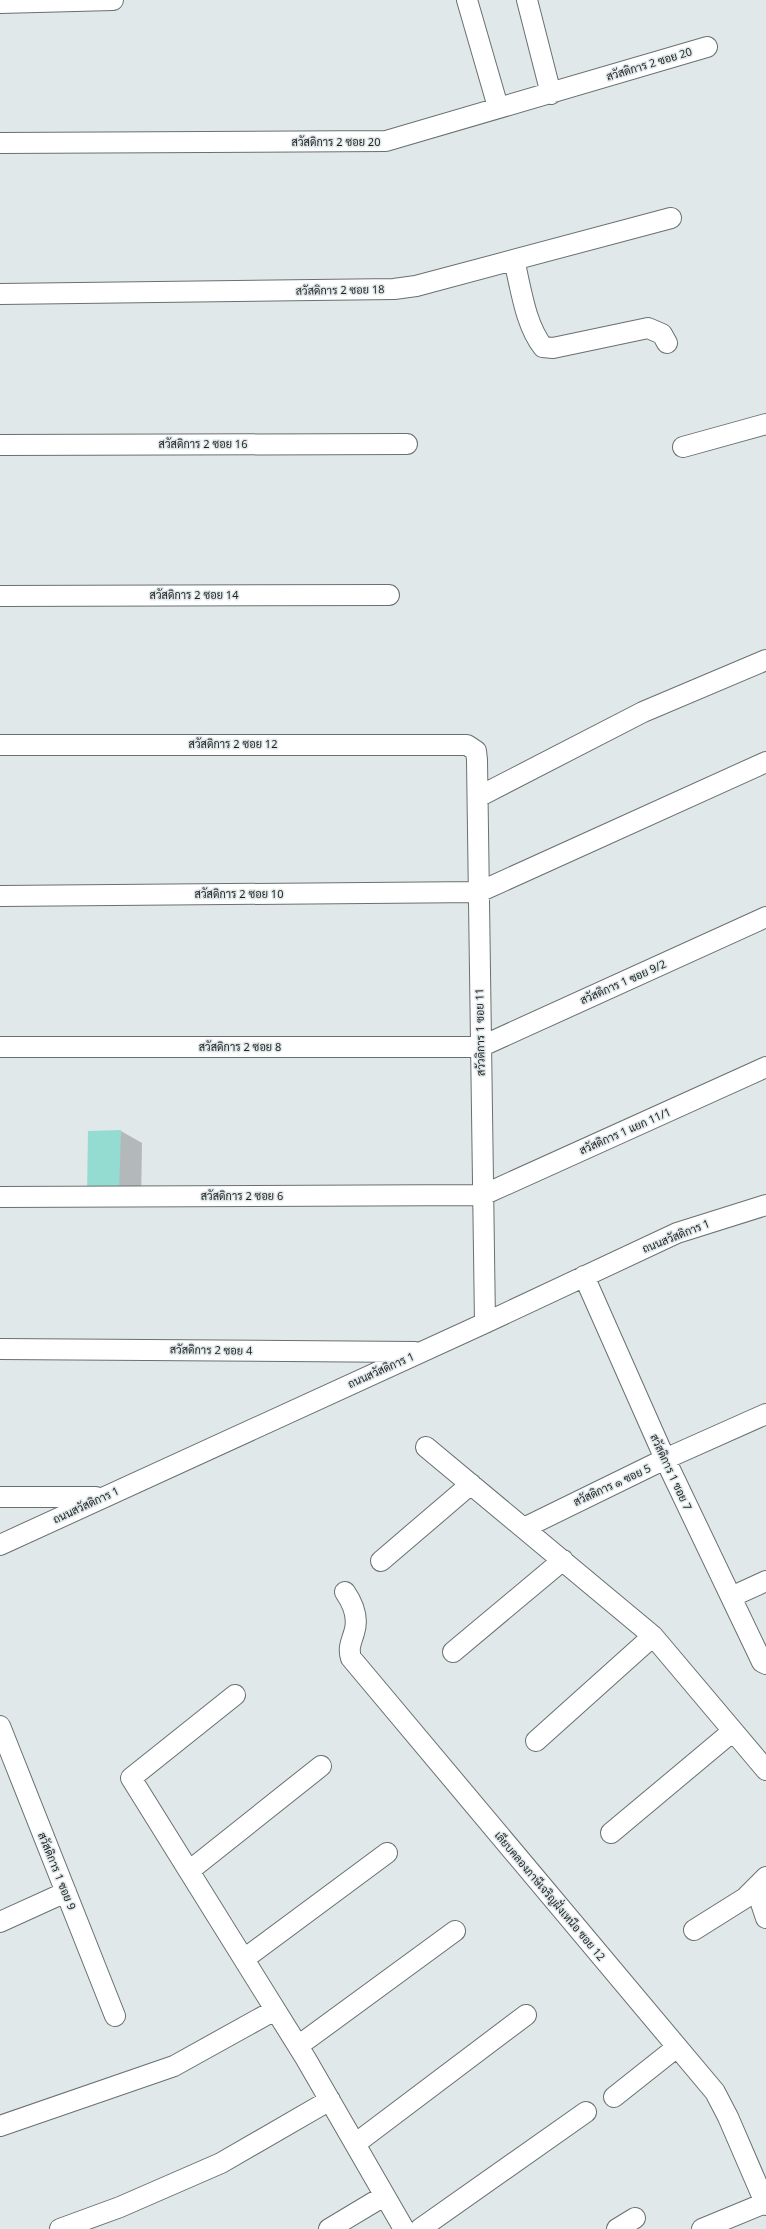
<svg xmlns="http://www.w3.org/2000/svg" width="766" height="2229" viewBox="0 0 766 2229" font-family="'Noto Sans',Sarabun,sans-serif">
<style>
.shadow{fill:#0003}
.building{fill:#94dcd1}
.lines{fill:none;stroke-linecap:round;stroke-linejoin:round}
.minor-casing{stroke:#697071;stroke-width:22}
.minor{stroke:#fff;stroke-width:20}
.labels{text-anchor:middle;stroke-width:3;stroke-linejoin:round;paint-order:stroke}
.street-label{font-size:11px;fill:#1e2021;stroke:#e0e8e9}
</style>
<rect width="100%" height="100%" fill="#e0e8e9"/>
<path class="shadow" d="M121,1131L142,1143L141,1205L109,1206Z"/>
<path class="building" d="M121,1130L119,1193L87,1194L88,1131Z"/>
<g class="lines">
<g class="minor-casing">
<path id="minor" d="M467,0L498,107
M527,0L551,94
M0,3L113,0
M0,143L386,141L707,47
M514,260C521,288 525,324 543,347L553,348L648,328L662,334L667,343
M0,294L394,289L416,286L671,218
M0,445L407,444
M683,447L766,424
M0,596L389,595
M0,745H467L476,751L477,760L485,1323
M478,797L643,712L766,660
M0,896L479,892L766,762
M0,1047H480L766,917
M0,1197L483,1195L766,1067
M584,1276L665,1459L762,1662L766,1664
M0,1349L415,1352
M426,1447L653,1636L766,1770
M0,1497H96
M524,1528L665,1459L766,1414
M0,1545L485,1323L677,1233L766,1205
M381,1561L471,1484
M345,1592C354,1605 359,1618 354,1633C351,1643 348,1648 351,1658L715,2092L728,2117L766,2205
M731,1597L766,1581
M453,1652L563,1560
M235,1695L131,1778L306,2059L404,2229
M0,1726L115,2016
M536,1741L653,1636
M611,1833L733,1731
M189,1871L321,1766
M758,1894L766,1918
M0,1922L66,1892
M694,1930L745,1898L766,1877
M244,1959L387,1853
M298,2046L455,1931
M614,2097L677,2047
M0,2126L174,2066L275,2010
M355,2144L526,2015
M60,2229L120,2207L221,2163L330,2100
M329,2229L384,2196
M420,2229L586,2112
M617,2229L635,2218
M702,2229L765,2203"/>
</g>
<use href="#minor" class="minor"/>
</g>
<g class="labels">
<g class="street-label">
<text transform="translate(649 64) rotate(-17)" y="4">สวัสดิการ 2 ซอย 20</text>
<text x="336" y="146">สวัสดิการ 2 ซอย 20</text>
<text transform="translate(340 290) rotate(-1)" y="4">สวัสดิการ 2 ซอย 18</text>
<text x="203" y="448">สวัสดิการ 2 ซอย 16</text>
<text x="194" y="599">สวัสดิการ 2 ซอย 14</text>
<text x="233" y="748">สวัสดิการ 2 ซอย 12</text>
<text x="239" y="898">สวัสดิการ 2 ซอย 10</text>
<text transform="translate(623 982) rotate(-24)" y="4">สวัสดิการ 1 ซอย 9/2</text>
<text transform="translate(480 1032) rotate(-91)" y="4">สวัวดิการ 1 ซอย 11</text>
<text x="240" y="1051">สวัสดิการ 2 ซอย 8</text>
<text transform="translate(625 1131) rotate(-24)" y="4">สวัสดิการ 1 แยก 11/1</text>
<text x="242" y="1200">สวัสดิการ 2 ซอย 6</text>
<text transform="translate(676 1236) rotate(-22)" y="4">ถนนสวัสดิการ 1</text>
<text transform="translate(211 1350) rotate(1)" y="4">สวัสดิการ 2 ซอย 4</text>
<text transform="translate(381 1370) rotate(-24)" y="4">ถนนสวัสดิการ 1</text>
<text transform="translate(671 1472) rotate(65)" y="4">สวัสดิการ 1 ซอย 7</text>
<text transform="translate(612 1485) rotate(-25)" y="4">สวัสดิการ ๑ ซอย 5</text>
<text transform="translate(86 1505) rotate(-25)" y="4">ถนนสวัสดิการ 1</text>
<text transform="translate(57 1871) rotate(68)" y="4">สวัสดิการ 1 ซอย 9</text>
<text transform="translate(550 1896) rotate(50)" y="4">เลียบคลองภาษีเจริญฝั่งเหนือ ซอย 12</text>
</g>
</g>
</svg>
